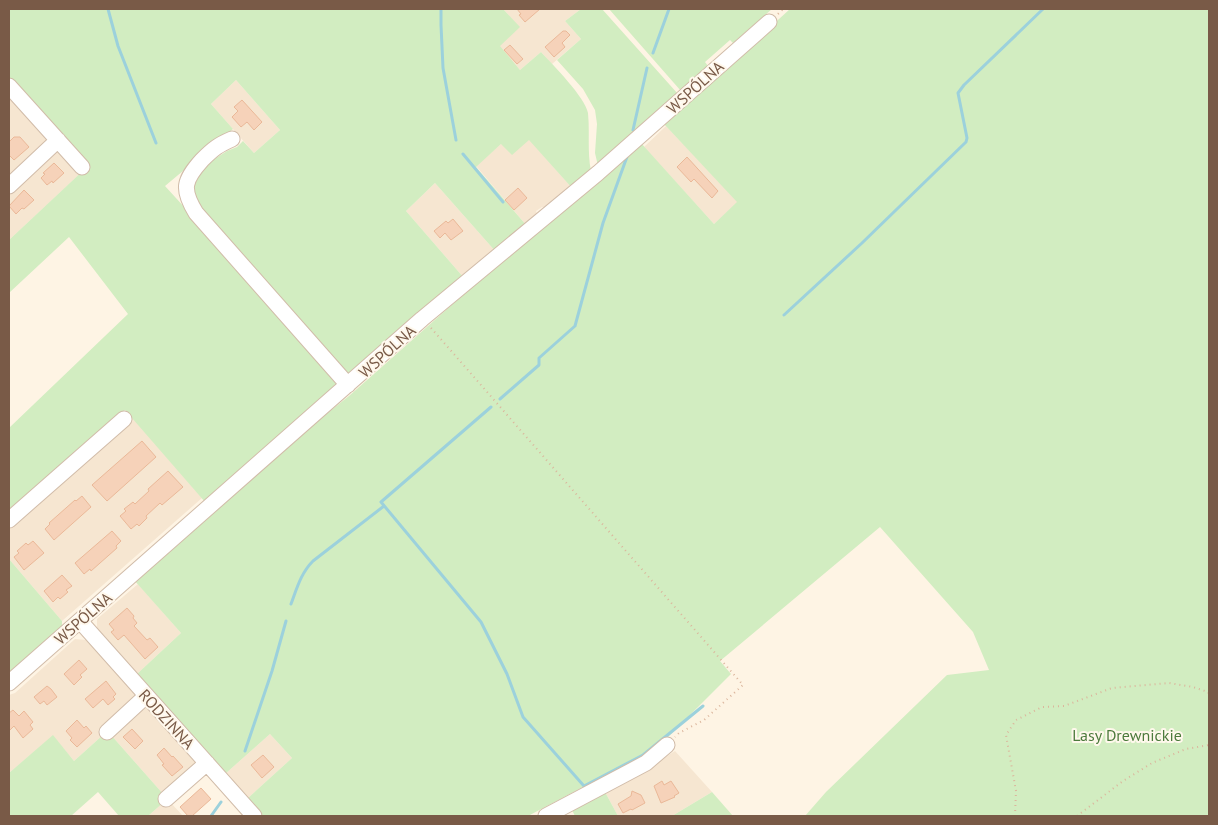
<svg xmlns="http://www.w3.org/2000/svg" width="1218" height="825" viewBox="0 0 1218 825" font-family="'PT Sans',sans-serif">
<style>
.residential{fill:#f6e6d1}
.green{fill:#d2edc1}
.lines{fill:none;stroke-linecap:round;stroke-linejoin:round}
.stream{stroke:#9cd1dc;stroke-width:3}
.building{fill:#f6d2b9;stroke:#eab898}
.minor-casing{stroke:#d1bca9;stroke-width:17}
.path{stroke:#dbb59c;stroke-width:2;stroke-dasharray:1 4;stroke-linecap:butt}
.minor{stroke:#fff;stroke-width:15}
.labels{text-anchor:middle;stroke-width:4;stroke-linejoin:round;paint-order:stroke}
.street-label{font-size:16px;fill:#795a47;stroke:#fff8ec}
.park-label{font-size:16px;fill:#4c7a3c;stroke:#fff8ec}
</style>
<rect width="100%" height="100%" fill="#fef4e4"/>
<path class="residential" d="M505,9H581L565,21L581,39L552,64L541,52L520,70L499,46L519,27L504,10Z
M236,80L280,130L254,153L211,104Z
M9,93L52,139L9,179Z
M666,126L738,202L714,224L644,147Z
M529,139L572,188L548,208L542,207L536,211L538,217L527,226L476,166L501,144Z
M58,146L82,172L9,240V192Z
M435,183L496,252L464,278L406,211Z
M133,418L202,498L62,621L9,559V528Z
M138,584L181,633L137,674L97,630V619Z
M75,639L86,640L138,697L104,734L74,761L53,736L9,773V695L15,693Z
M145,705L198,765L164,795L111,735Z
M270,734L292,758L247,799L225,774Z
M675,751L712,792L672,816H618L605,792L639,774Z
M164,802L171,803L183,816H148Z"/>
<path class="green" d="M9,9H505L504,10L520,27L500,46L520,70L541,52C553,65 585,97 588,113C590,132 587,151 591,171L572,188L529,140L512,155L501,144L476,167L527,226L496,252L435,183L406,211L464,278L348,377L194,202V182L199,169L227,151L237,147L243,141L254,153L280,130L236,80L211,104L233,129L165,186L260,290L339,384L205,502L125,410L9,510V428L128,314L69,237L9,293V240L87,167L9,79Z
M581,9H602L678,94L598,166L595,153L597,124L595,110L583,89L557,60L581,39L565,21Z
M609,9H772L733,43L730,40L705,62L708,66L681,91Z
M790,9H1209V816H805L826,792L947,675L989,670L973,632L880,527L720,661L731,674L666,739L644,759L581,788L528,816H263L247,799L292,758L270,734L225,774L137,674L181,633L134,580L281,450L349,396L472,287L641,143L714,224L737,202L664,124Z
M9,559L62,621V626L16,669L9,673Z
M104,734L111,735L164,795V802L148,816H119L98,792L71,816H9V773L53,735L74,761Z
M605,792L618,816H575L572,810Z
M712,792L733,816H672Z"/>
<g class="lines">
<path class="stream" d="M108,9L118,46L156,143
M441,9V25L443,68L456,140
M653,53L669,9
M633,130L647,68
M463,154L503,202
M784,315L862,243L966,142L967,138L958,93L964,85L1043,9
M500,399L539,365V358L575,326L603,223L628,154
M491,407L381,502L481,622L507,674L523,717L584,786L643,755L703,706
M291,604C297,588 301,573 313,561L384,506
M245,751L272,671L286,621
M211,816L221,802"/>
</g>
<path class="building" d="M517,9H540L525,22L519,15L521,14Z
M563,31H566L570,35L562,43L565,47L554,57L545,47Z
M510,45L523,59L517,64L504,50Z
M242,100L262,122L254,130L247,122L241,127L232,117L238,111L234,107Z
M14,137H20L29,147L14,160L9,155V142Z
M687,157L718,191L712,198L694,179L691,182L677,167Z
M54,163L64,173L53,183L52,181L47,185L41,178L45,174L43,173Z
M518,188L527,198L514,210L505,200Z
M24,190L34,200L24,209L22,208L16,214L9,206Z
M453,219L463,231L451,240L445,233L440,238L434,231L446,221L448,223Z
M142,441L156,457L107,501L92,485Z
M168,471L183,487L162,505L160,503L146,516L147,518L139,526L137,524L131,529L120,516L126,511L124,509L133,502L135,504L149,491L148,489Z
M82,496L91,507L54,540L45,529L50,524L49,523L75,500L76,501Z
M112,531L121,541L116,546L117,548L91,571L90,569L84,574L75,563Z
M33,541L44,553L24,570L14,557L19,553L17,551L26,543L28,545Z
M62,575L72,586L66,590L68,592L60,599L58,597L53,602L44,591Z
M127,608L134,616L133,618L137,623L134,626L147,640L150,638L158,647L145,659L124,635L118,640L111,632L114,630L109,624Z
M79,660L87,669L80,675L82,677L74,685L64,674Z
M106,681L116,694L113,697L115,699L108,705L103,699L93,708L85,699Z
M47,686L51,689L57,697L47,705L44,701L40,704L34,697Z
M13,710L19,716L24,711L33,722L30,725L33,729L23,738L14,726L9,731V713Z
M77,720L84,728L86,726L92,733L77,747L70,740L72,738L66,731Z
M132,729L143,741L135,749L123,737Z
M164,748L172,757L173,756L183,767L172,776L162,765L164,764L157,755Z
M263,755L274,767L262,778L251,765Z
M662,781L664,785L671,781L679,793L674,796L675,797L661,803L654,786Z
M201,788L211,799L192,816H188L180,807Z
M632,791L641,795L645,803L632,810L631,809L623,813L618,804L631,796Z"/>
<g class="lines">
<g class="minor-casing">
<path id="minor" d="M9,86L82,167
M232,139C218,145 213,149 202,160C184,180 181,189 196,213L348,385
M9,186L58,140
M9,520L124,419
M80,621L254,816
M9,683L422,319L598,173L769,22
M107,732L146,696
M166,799L207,763
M546,816L646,763L667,745"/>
</g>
<path class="path" d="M778,14L783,9
M431,328L453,353L743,685L704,720L679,733L675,737
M1015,816L1016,791L1006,735L1016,720L1042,707L1064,706L1112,688L1169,683L1193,687L1208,692L1209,694
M1077,816L1123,781L1152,763L1186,749L1209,745"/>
<use href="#minor" class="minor"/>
</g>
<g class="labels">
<g class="street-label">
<text transform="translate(695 87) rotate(-42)" y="6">WSPÓLNA</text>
<text transform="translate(387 351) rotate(-42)" y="6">WSPÓLNA</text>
<text transform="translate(83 618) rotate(-41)" y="6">WSPÓLNA</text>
<text transform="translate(167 719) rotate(48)" y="6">RODZINNA</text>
</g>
<g class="park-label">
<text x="1127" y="741">Lasy Drewnickie</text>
</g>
</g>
<rect width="1218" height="825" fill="none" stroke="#795a47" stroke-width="20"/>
</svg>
